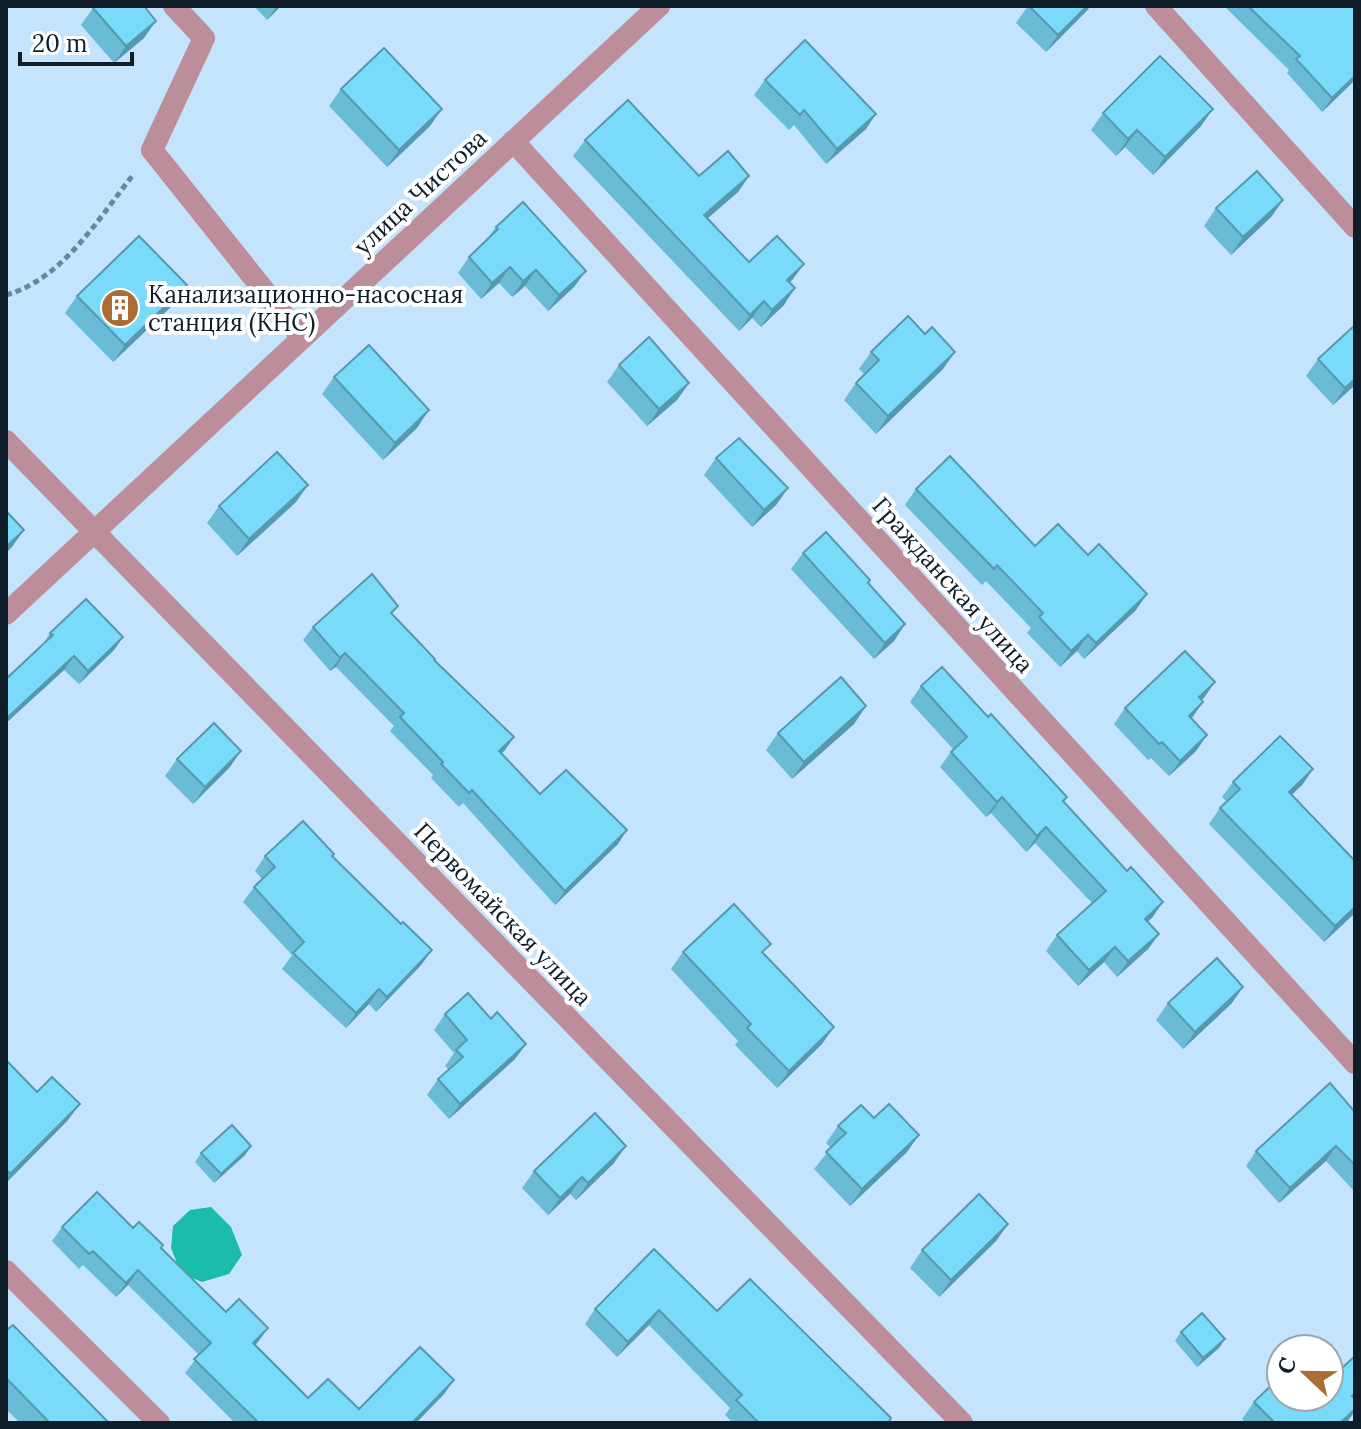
<svg xmlns="http://www.w3.org/2000/svg" width="1361" height="1429" font-family="Lora,serif">
<style>
.water{fill:#1bbda8}
.lines{fill:none;stroke-linecap:round;stroke-linejoin:round}
.path{stroke:#6d8598;stroke-width:5;stroke-dasharray:6 4;stroke-linecap:butt}
.minor{stroke:#bb8e9a;stroke-width:22}
.wall{fill:#69bbd6}
.shaded-wall{fill:#5599ae}
.building{fill:#7adaf9;stroke:#5599ae;stroke-width:2}
.labels{text-anchor:middle;dominant-baseline:central;stroke-width:8;stroke-linejoin:round;paint-order:stroke}
.street-label{font-size:24px;fill:#0e1d28;stroke:#fff}
.poi-label{font-size:24px;fill:#0e1d28;stroke:#fff;text-anchor:start}
</style>
<rect width="100%" height="100%" fill="#c4e4fd"/>
<path class="water" d="M211,1207l20,20 11,28 -13,19 -27,8 -21,-9 -10,-25 2,-22 17,-16z"/>
<g class="lines">
<path class="path" d="M6,295c57,-16 92,-76 127,-120"/>
<g class="minor">
<path d="M174,6l30,32 -52,112 150,188"/>
<path d="M1156,6l199,221"/>
<path d="M513,141l842,922"/>
<path d="M6,441l956,982"/>
<path d="M6,614l653,-608"/>
<path d="M6,1271l153,152"/>
</g>
</g>
<g class="wall">
<path d="M254,6h27l-14,14z"/>
<path d="M1028,6l61,3 -43,43 -30,-29z"/>
<path d="M1224,6h131v74l-33,32 -35,-39 2,-3z"/>
<path d="M93,8l51,30 -30,25 -33,-38z"/>
<path d="M765,80l101,49 -40,35 -32,-39 -5,5 -35,-35z"/>
<path d="M341,89l89,37 -43,41 -58,-61z"/>
<path d="M1103,113l98,13 -48,49 -28,-28 -9,9 -25,-26z"/>
<path d="M585,140l114,36h50l-11,16 -30,26 41,44 55,2 -14,19 -6,22 -23,22 -9,-9 -13,13 -166,-175z"/>
<path d="M1283,200l-12,17 -40,38 -27,-29 12,-18z"/>
<path d="M496,227l78,60 -26,24 -23,-25 -13,11 -13,-14 -18,16 -23,-26 11,-16 17,-17z"/>
<path d="M77,296l98,7 -62,59 -48,-49z"/>
<path d="M1355,325v60l-22,20 -27,-29 12,-17z"/>
<path d="M871,352l72,17 -67,65 -32,-34 12,-17 9,-8 -6,-6z"/>
<path d="M619,365l70,18 -12,17 -30,26 -40,-44z"/>
<path d="M334,377l83,51 -34,32 -61,-66z"/>
<path d="M716,458l72,30 -12,17 -24,22 -48,-52z"/>
<path d="M916,489l119,57 101,64 -52,49 -7,-8 -17,16 -33,-34 4,-5 -45,-47 -4,4 -77,-80z"/>
<path d="M296,502l-59,54 -30,-33 12,-17z"/>
<path d="M803,553l67,27 -2,3 37,41 -11,17 -20,18 -83,-90z"/>
<path d="M392,615l42,45 71,90 -4,4 39,40 78,50 -63,61 -92,-102 -4,4 -28,-29 2,-3 -43,-44 4,-5 -58,-59 -6,4 -27,-31 10,-13z"/>
<path d="M50,633l73,4 -9,13 -35,34 -15,-14 -58,53v-44l36,-33z"/>
<path d="M1215,682l-14,18 -10,19 16,16 -11,16 -27,25 -18,-18 -3,2 -34,-36 11,-16z"/>
<path d="M921,686l67,31 79,80 -3,5 63,69 36,31 -15,20 11,12 -11,15 -31,28 -13,-15 -26,24 -32,-35 11,-16 35,-32 -57,-60 -9,9 -35,-39 -5,4 -46,-50 13,-18 -43,-47z"/>
<path d="M866,706l-12,18 -62,55 -26,-29 12,-17z"/>
<path d="M241,751l-12,17 -36,36 -28,-28 12,-17z"/>
<path d="M1313,769l-11,16 -11,10 64,66v52l-31,29 -115,-118 11,-16 7,-6 -5,-5 11,-15z"/>
<path d="M265,856h67l69,68 31,26 -11,15 -45,47 -7,-8 -23,24 -64,-59 10,-14 -49,-53 11,-15 8,-8 -7,-8z"/>
<path d="M683,952l81,2 58,90 -45,44 -42,-43 3,-4 -67,-72z"/>
<path d="M1243,987l-12,17 -48,45 -27,-29 12,-17z"/>
<path d="M445,1014l46,5 35,25 -11,15 -66,60 -22,-24 11,-16 11,-9 -4,-4 9,-13 -20,-23z"/>
<path d="M6,1060l31,32 31,28 -62,63z"/>
<path d="M1355,1112v80l-29,-31 -47,42 -33,-37 10,-15z"/>
<path d="M838,1126l69,26 -57,54 -36,-37 17,-21 -5,-5z"/>
<path d="M251,1146l-6,9 -31,28 -19,-21 6,-9z"/>
<path d="M614,1163l-38,37 -6,-6 -22,21 -26,-27 12,-17z"/>
<path d="M1008,1224l-12,17 -57,56 -29,-29 12,-18z"/>
<path d="M62,1227l71,1 28,20 97,94 -3,3 53,53 51,11 95,-29 -10,14 -28,29h-181l-50,-50 14,-18 -71,-70 -12,12 -33,-32 -4,4 -27,-28z"/>
<path d="M595,1309l122,2 171,112h-155l-8,-8 5,-7 -81,-83 -32,32 -32,-33z"/>
<path d="M6,1327l103,96h-89l-14,-14z"/>
<path d="M1181,1332l44,7 -6,9 -22,19 -22,-26z"/>
<path d="M1329,1397l19,24 -2,2h-100l-4,-4 12,-17z"/>
</g>
<g class="shaded-wall">
<path d="M277,6h4l-14,14z"/>
<path d="M1087,6h4l-45,46 12,-17z"/>
<path d="M156,21l-12,17 -30,25 12,-17z"/>
<path d="M1355,76v4l-33,32 10,-14z"/>
<path d="M442,109l-12,17 -43,41 12,-17z"/>
<path d="M1213,109l-12,17 -48,49 12,-18z"/>
<path d="M876,114l-10,15 -40,35 11,-15z"/>
<path d="M1137,130l-12,17 -9,9 12,-17z"/>
<path d="M749,176l-11,16 -45,39 11,-16z"/>
<path d="M1283,200l-12,17 -40,38 12,-18z"/>
<path d="M804,264l-12,16 -17,16 12,-16z"/>
<path d="M510,267l-11,16 -18,16 11,-16z"/>
<path d="M536,270l-11,16 -13,11 11,-16z"/>
<path d="M586,271l-12,16 -26,24 11,-16z"/>
<path d="M187,285l-12,18 -62,59 12,-17z"/>
<path d="M795,288l-11,17 -23,22 11,-17z"/>
<path d="M764,301l-12,17 -13,13 11,-16z"/>
<path d="M955,352l-12,17 -67,65 12,-18z"/>
<path d="M1355,379v6l-22,20 12,-17z"/>
<path d="M689,383l-12,17 -30,26 12,-17z"/>
<path d="M429,410l-12,18 -34,32 12,-17z"/>
<path d="M308,485l-12,17 -59,54 12,-17z"/>
<path d="M788,488l-12,17 -24,22 12,-17z"/>
<path d="M24,530l-12,17 -6,6v-6z"/>
<path d="M1147,594l-11,16 -52,49 12,-16z"/>
<path d="M905,624l-11,17 -20,18 11,-16z"/>
<path d="M1088,635l-11,16 -17,16 11,-16z"/>
<path d="M123,637l-9,13 -35,34 9,-13z"/>
<path d="M345,653l-9,14 -6,4 10,-13z"/>
<path d="M74,656l-10,14 -58,53v-4z"/>
<path d="M1215,682l-11,16 -16,15 11,-16z"/>
<path d="M1203,702l-11,16 -14,14 11,-16z"/>
<path d="M866,706l-12,18 -62,55 12,-17z"/>
<path d="M1207,735l-11,16 -27,25 11,-15z"/>
<path d="M514,737l-9,13 -15,15 9,-14z"/>
<path d="M241,751l-12,17 -36,36 12,-17z"/>
<path d="M1313,769l-11,16 -24,23 11,-16z"/>
<path d="M1002,797l-11,16 -5,4 11,-15z"/>
<path d="M1046,827l-11,16 -9,9 11,-16z"/>
<path d="M627,830l-9,14 -63,61 10,-14z"/>
<path d="M1163,902l-11,16 -18,16 11,-15z"/>
<path d="M1355,907v6l-31,29 11,-16z"/>
<path d="M1159,934l-11,15 -31,28 11,-16z"/>
<path d="M1115,947l-11,15 -26,24 11,-16z"/>
<path d="M432,950l-11,15 -45,47 11,-15z"/>
<path d="M1243,987l-12,17 -48,45 12,-17z"/>
<path d="M379,989l-10,15 -23,24 10,-15z"/>
<path d="M834,1027l-12,17 -45,44 12,-17z"/>
<path d="M526,1044l-11,15 -66,60 11,-15z"/>
<path d="M80,1104l-12,16 -62,63v-3l4,-6z"/>
<path d="M919,1135l-12,17 -57,54 12,-17z"/>
<path d="M251,1146l-6,9 -31,28 7,-9z"/>
<path d="M626,1146l-12,17 -38,37 12,-17z"/>
<path d="M1336,1146l-10,15 -47,42 11,-15z"/>
<path d="M582,1177l-12,17 -22,21 12,-17z"/>
<path d="M1008,1224l-12,17 -57,56 12,-17z"/>
<path d="M138,1270l-10,15 -12,12 10,-14z"/>
<path d="M659,1310l-10,15 -32,32 11,-15z"/>
<path d="M268,1328l-10,14 -15,15 10,-14z"/>
<path d="M1225,1339l-6,9 -22,19 6,-9z"/>
<path d="M454,1380l-10,14 -28,29h-4z"/>
<path d="M1355,1409v2l-7,10 -2,2h-6z"/>
</g>
<g class="building">
<path d="M95,6h49l12,15 -30,25 -33,-38z"/>
<path d="M1029,6h58l-29,29z"/>
<path d="M1248,6h107v70l-23,22 -36,-39 4,-3z"/>
<path d="M805,40l71,74 -39,35 -33,-39 -4,5 -35,-35z"/>
<path d="M384,48l58,61 -43,41 -58,-61z"/>
<path d="M1160,56l53,53 -48,48 -28,-27 -9,9 -25,-26z"/>
<path d="M628,100l71,76 29,-25 21,25 -45,39 45,47 28,-26 27,28 -17,16 8,8 -23,22 -8,-9 -14,14 -165,-175z"/>
<path d="M1257,171l26,29 -40,37 -27,-29z"/>
<path d="M523,202l63,69 -27,24 -23,-25 -13,11 -13,-14 -18,16 -23,-26 29,-28 -2,-2z"/>
<path d="M139,236l48,49 -62,60 -48,-49z"/>
<path d="M908,316l17,18 7,-7 23,25 -67,64 -32,-33 23,-23 -8,-8z"/>
<path d="M1355,325v54l-10,9 -27,-29z"/>
<path d="M649,337l40,46 -30,26 -40,-44z"/>
<path d="M369,345l60,65 -34,33 -61,-66z"/>
<path d="M739,438l49,50 -24,22 -48,-52z"/>
<path d="M277,452l31,33 -59,54 -30,-33z"/>
<path d="M950,456l85,90 23,-22 30,31 11,-11 48,50 -51,49 -8,-8 -17,16 -32,-34 4,-4 -46,-48 -3,4 -78,-80z"/>
<path d="M6,511l18,19 -18,17z"/>
<path d="M826,532l44,48 -2,3 37,41 -20,19 -82,-90z"/>
<path d="M372,574l26,32 -7,7 44,46 -1,1 80,77 -15,14 41,43 26,-24 61,60 -62,61 -93,-101 -3,3 -28,-29 2,-2 -43,-45 4,-4 -59,-60 -5,5 -27,-31z"/>
<path d="M86,599l37,38 -35,34 -14,-15 -68,63v-40l47,-44 -3,-2z"/>
<path d="M1185,651l30,31 -16,15 4,5 -14,14 18,19 -27,26 -18,-19 -3,2 -34,-36z"/>
<path d="M942,667l46,50 3,-3 40,44 36,39 -4,4 64,70 4,-4 32,35 -18,17 14,15 -31,27 -13,-14 -26,23 -32,-35 49,-44 -60,-64 -9,9 -35,-39 -5,5 -46,-50 16,-15 -46,-51z"/>
<path d="M841,677l25,29 -62,56 -26,-29z"/>
<path d="M214,723l27,28 -36,36 -28,-28z"/>
<path d="M1280,736l33,33 -24,23 66,69v46l-20,19 -115,-118 20,-19 -7,-7z"/>
<path d="M303,821l31,33 -2,2 69,68 2,-2 29,28 -45,47 -8,-8 -23,24 -63,-60 11,-11 -50,-55 21,-20 -10,-11z"/>
<path d="M734,904l37,40 -9,8 72,75 -45,44 -42,-43 4,-4 -68,-72z"/>
<path d="M1217,958l26,29 -48,45 -27,-29z"/>
<path d="M468,993l23,26 6,-7 29,32 -66,60 -22,-25 25,-22 -7,-7 11,-10 -22,-26z"/>
<path d="M6,1060l31,32 15,-15 28,27 -70,70 -4,-5z"/>
<path d="M1330,1083l25,29v53l-19,-19 -46,42 -34,-37z"/>
<path d="M889,1104l30,31 -57,54 -36,-37 20,-19 -8,-7 23,-21 13,13z"/>
<path d="M595,1113l31,33 -38,37 -6,-6 -22,21 -26,-27z"/>
<path d="M232,1125l19,21 -30,28 -20,-21z"/>
<path d="M97,1192l36,36 6,-6 24,23 -2,3 65,64 13,-13 29,29 -15,15 55,55 20,-19 31,30 61,-62 34,33 -42,43h-153l-65,-64 17,-16 -73,-73 -12,13 -33,-32 -4,3 -27,-27z"/>
<path d="M979,1194l29,30 -57,56 -29,-30z"/>
<path d="M654,1249l63,62 33,-32 141,139 -3,5h-129l-23,-23 6,-5 -83,-85 -31,32 -33,-33z"/>
<path d="M1202,1313l23,26 -22,19 -22,-26z"/>
<path d="M13,1325l96,98h-59l-44,-45v-51l2,2z"/>
<path d="M1355,1356v37l-3,3 3,3v10l-15,14h-65l-21,-21 27,-26v21h48v-17z"/>
</g>
<defs>
<g id="building-disc" transform="scale(2)"><circle r="9.5" fill="#ab6d33" stroke="#fff"/><path d="M-4-6H4V6H1V3H-1V6H-4ZM-2.5-4.3h1.7v1.8h-1.7ZM.8-4.3h1.7v1.8H.8ZM-2.5-1h1.7V.8h-1.7ZM.8-1h1.7V.8H.8Z" fill="#fff"/></g>
</defs>
<g fill-rule="evenodd">
<use href="#building-disc" x="120" y="308"/>
</g>
<g class="labels">
<g class="street-label">
<text transform="translate(420 192) rotate(-43)">улица Чистова</text>
<text transform="translate(953 585) rotate(48)">Гражданская улица</text>
<text transform="translate(503 914) rotate(46)">Первомайская улица</text>
</g>
<g class="poi-label">
<text x="148" y="294">Канализационно-насосная<tspan x="148" dy="28">станция (КНС)</tspan></text>
</g>
</g>
<rect width="1361" height="1429" fill="none" stroke="#0e1d28" stroke-width="16"/>
<g transform="translate(1305 1373) rotate(292)"><circle r="38" fill="#ffffff" stroke="#9fa5a9" stroke-width="2"/>
<path d="M0-6L14 30L0 20L-14 30Z" fill="#ab6d33"/>
<text y="-12" font-size="22" font-weight="bold" text-anchor="middle" fill="#0e1d28">С</text>
</g>
<path d="M20 52v12h112v-12" fill="none" stroke="#0e1d28" stroke-width="4"/>
<text x="32" y="52" font-size="24" fill="#0e1d28" stroke="#ffffff" stroke-width="6" paint-order="stroke">20 m</text>
</svg>
